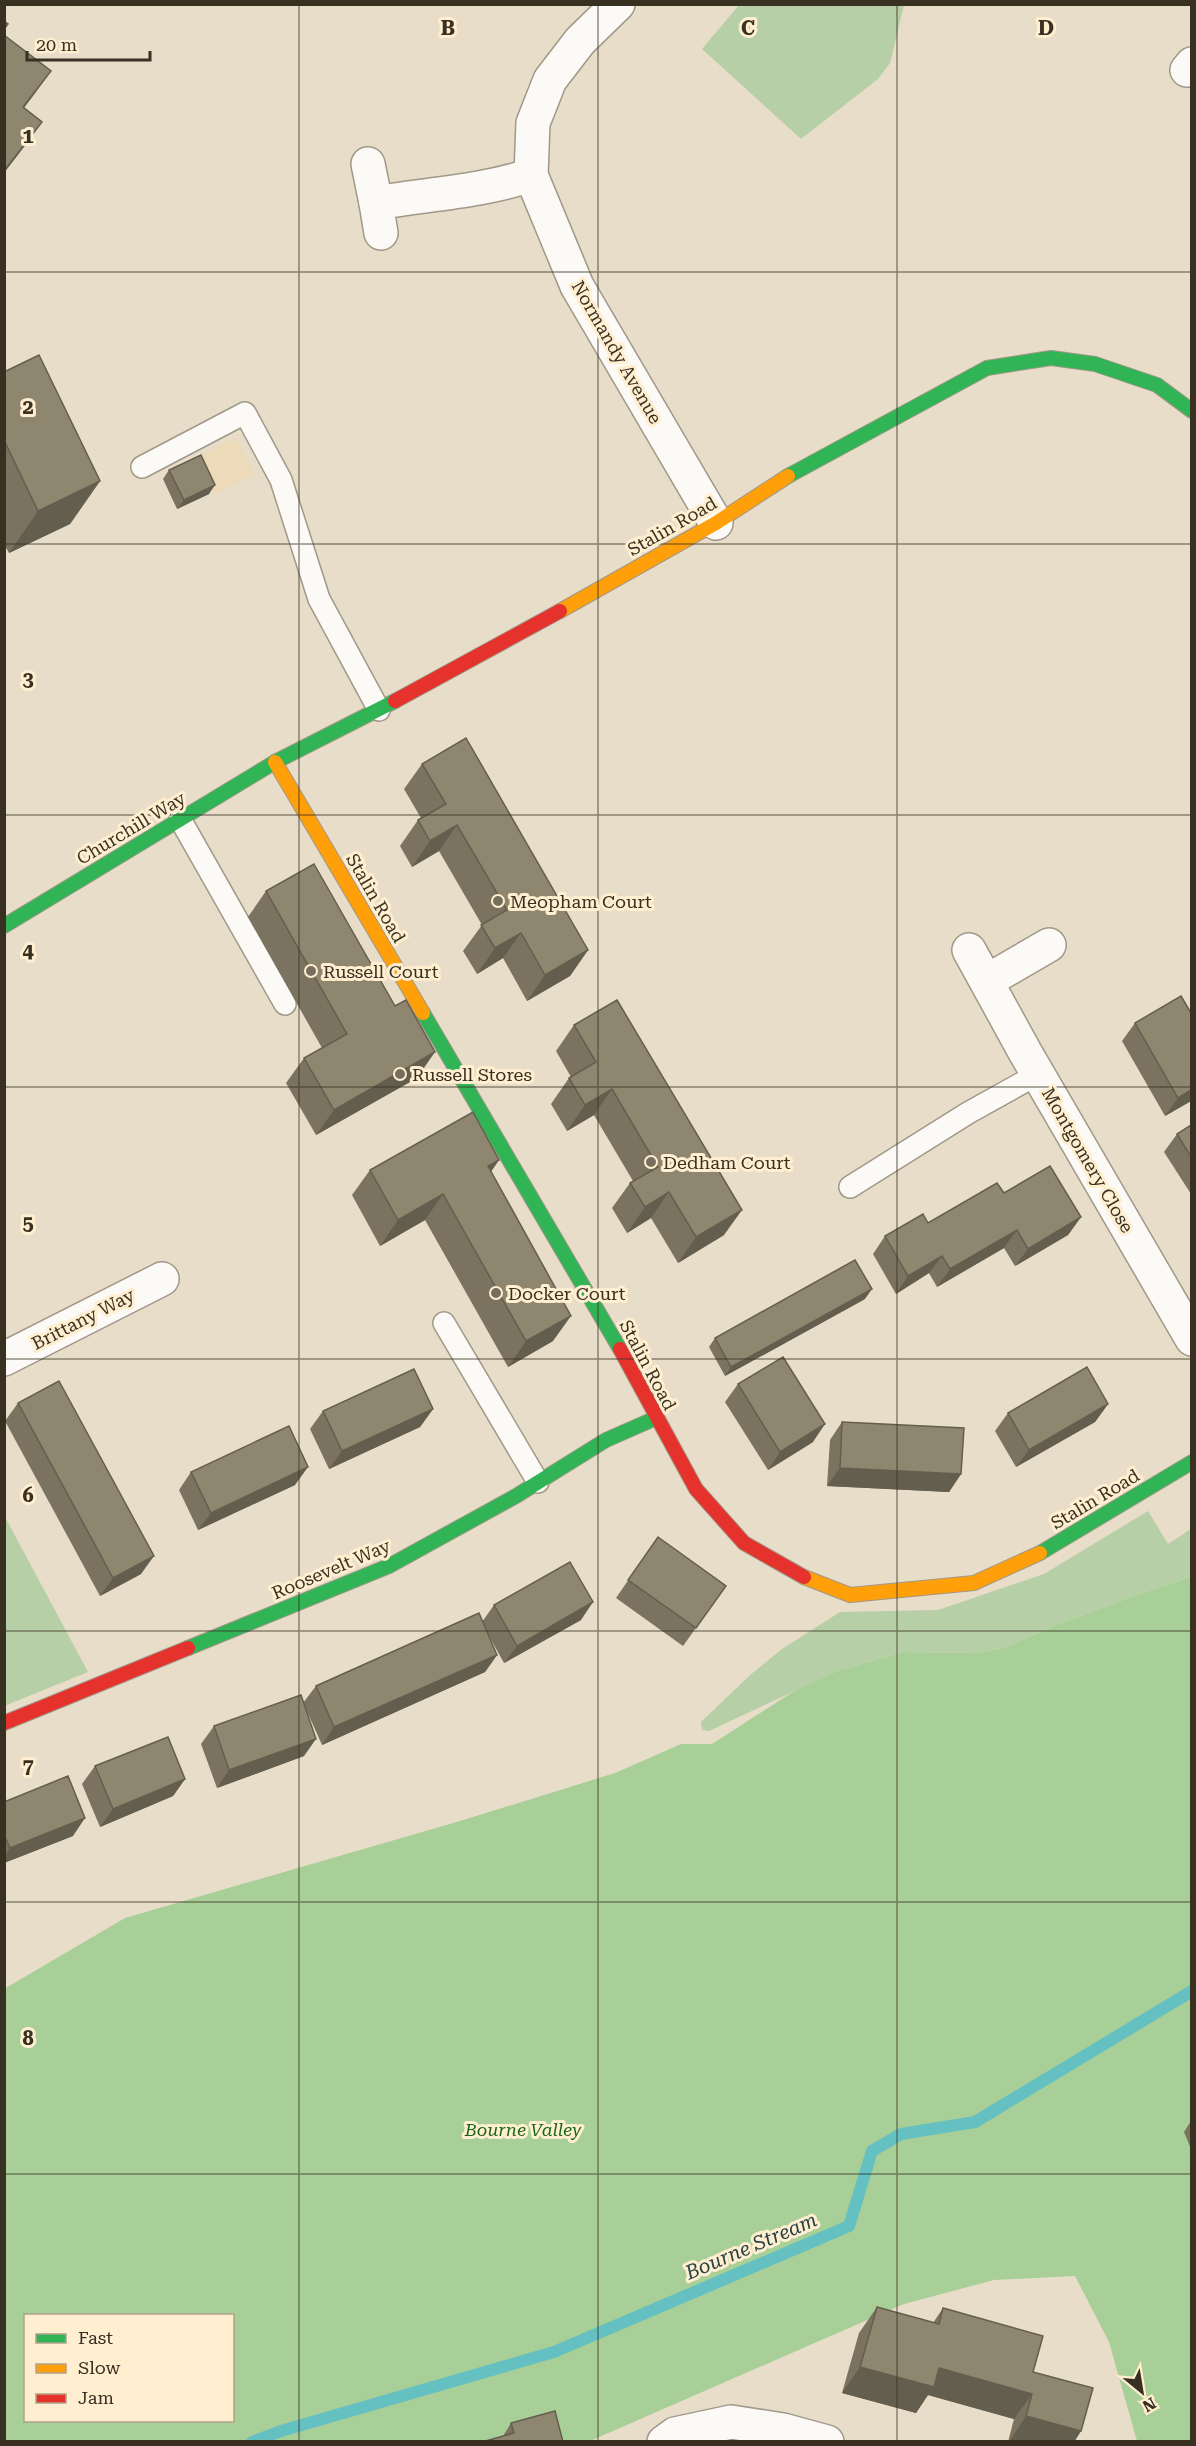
<svg xmlns="http://www.w3.org/2000/svg" width="1196" height="2446" font-family="'Roboto Serif',serif">
<style>
.built{fill:#ecdab8}
.green{fill:#b6cfa6}
.forest{fill:#a9cf98;fill-rule:evenodd}
.lines{fill:none;stroke-linecap:round;stroke-linejoin:round}
.stream{stroke:#64c0c1;stroke-width:12}
.lane-casing{stroke:#a09888;stroke-width:24}
.street-casing{stroke:#a09888;stroke-width:36}
.fast-casing{stroke:#a09888;stroke-width:16}
.slow-casing{stroke:#a09888;stroke-width:16}
.jam-casing{stroke:#a09888;stroke-width:16}
.lane{stroke:#fcfaf7;stroke-width:21}
.street{stroke:#fcfaf7;stroke-width:33}
.fast{stroke:#30b455;stroke-width:14}
.slow{stroke:#ff9f0a;stroke-width:14}
.jam{stroke:#e5322d;stroke-width:14}
.wall{fill:#7b7360}
.shaded-wall{fill:#645e4e}
.building{fill:#8f8670;stroke:#645e4e;stroke-width:1.5}
.grid{fill:none;stroke:#383122;stroke-width:1.5;stroke-opacity:0.55}
.poi-dot{fill:#766d5c;stroke:#ffeed0;stroke-width:2}
.labels{text-anchor:middle;dominant-baseline:central;stroke-width:6;stroke-linejoin:round;paint-order:stroke}
.street-label{font-size:18px;fill:#383122;stroke:#ffeed0}
.poi-label{font-size:18px;fill:#383122;stroke:#ffeed0;text-anchor:start}
.park-label{font-size:18px;font-style:italic;fill:#186718;stroke:#ffeed0}
.water-label{font-size:20px;font-style:italic;fill:#264244;stroke:#ffeed0}
.grid-label{font-size:20px;text-anchor:middle;font-weight:bold;fill:#383122;stroke:#ffeed0;stroke-width:6;stroke-linejoin:round;paint-order:stroke}
</style>
<rect width="100%" height="100%" fill="#e8ddc8"/>
<path class="built" d="M236,438l18,36 -40,20 -18,-36z"/>
<g class="green">
<path d="M739,5v-1l165,1 -14,58 -12,16 -77,60 -99,-90z"/>
<path d="M1148,1511l20,33 23,-15v48l-46,15 -89,33 -49,22 -28,6 -77,-1 -67,20 -126,59 -7,-1 -1,-8 48,-46 33,-27 58,-37 98,-2 106,-36z"/>
<path d="M4,1515l84,157 -84,34z"/>
</g>
<path class="forest" d="M1191,1577l-1,865 -53,-1 -28,-99 -34,-66 -81,4 -90,24 -314,137h-585l-1,-452 121,-71 335,-97 155,-48 66,-29h31l84,-54 39,-18 67,-20 77,1 28,-6 49,-22 89,-33zM26,2316h206v104h-206z"/>
<g class="lines">
<path class="stream" d="M252,2442l29,-11 273,-79 295,-126 23,-75 29,-17 74,-12 217,-131"/>
<g class="lane-casing">
<g id="lane">
<path d="M142,467l103,-54 36,67 38,119 60,111"/>
<path d="M180,819l105,185"/>
<path d="M850,1187l118,-74 70,-39"/>
<path d="M444,1323l94,159"/>
</g>
</g>
<g class="street-casing">
<g id="street">
<path d="M618,4l-38,37 -30,39 -17,43 -2,52 46,111 139,237"/>
<path d="M1187,70l5,-6"/>
<path d="M368,164l8,39"/>
<path d="M381,233l-5,-30c52,-9 105,-11 155,-28"/>
<path d="M969,950l56,102 167,287"/>
<path d="M987,981l62,-36"/>
<path d="M4,1359l158,-80"/>
<path d="M664,2442l11,-8 56,-12 52,8 44,12"/>
</g>
</g>
<g class="fast-casing">
<g id="fast">
<path d="M788,476l199,-108 64,-10 44,6 62,21 35,26"/>
<path d="M4,926l271,-164 120,-61"/>
<path d="M423,1013l197,336"/>
<path d="M1040,1553l152,-91"/>
<path d="M188,1648l201,-82 127,-70 90,-56 50,-22"/>
</g>
</g>
<g class="slow-casing">
<g id="slow">
<path d="M560,611l156,-88 72,-47"/>
<path d="M275,762l148,251"/>
<path d="M804,1577l46,18 124,-12 66,-30"/>
</g>
</g>
<g class="jam-casing">
<g id="jam">
<path d="M395,701l165,-90"/>
<path d="M620,1349l76,140 48,54 60,34"/>
<path d="M4,1723l184,-75"/>
</g>
</g>
<use href="#lane" class="lane"/>
<use href="#street" class="street"/>
<use href="#fast" class="fast"/>
<use href="#slow" class="slow"/>
<use href="#jam" class="jam"/>
</g>
<g class="wall">
<path d="M4,372l96,109 -30,43 -61,29 -5,-9z"/>
<path d="M169,470l40,24 -32,15 -14,-30z"/>
<path d="M422,764l166,186 -18,26 -43,25 -24,-43 -26,16 -14,-23 19,-26 -43,-74 -27,16 -12,-21 18,-26 3,-2 -17,-29z"/>
<path d="M266,891l129,115 22,72 -101,57 -30,-52 18,-25 18,-10 -74,-131z"/>
<path d="M1191,1013v88l-26,15 -43,-75 13,-18z"/>
<path d="M574,1025l150,210 -46,28 -27,-45 -24,15 -15,-25 18,-25 3,-2 -39,-66 -27,16 -16,-27 18,-26 2,-1 -15,-26z"/>
<path d="M1191,1125v69l-27,-42 13,-18z"/>
<path d="M499,1160l-8,12 62,169 -45,26 -83,-147 -45,26 -28,-51 18,-25z"/>
<path d="M1004,1193l77,24 -13,18 -53,31 -11,-18 -67,39 -8,-14 -33,21 -23,-40 12,-18 43,-13z"/>
<path d="M865,1299l-140,77 -16,-29 6,-9z"/>
<path d="M738,1384l75,58 -45,28 -43,-68z"/>
<path d="M18,1403l123,171 -41,22 -95,-175z"/>
<path d="M1108,1404l-13,18 -79,45 -21,-36 13,-18z"/>
<path d="M433,1409l-13,18 -91,42 -19,-40 13,-18z"/>
<path d="M842,1422l119,52 -12,18 -122,-6 3,-46z"/>
<path d="M191,1472l104,13 -97,45 -19,-40z"/>
<path d="M658,1537l68,49 -43,60 -67,-48z"/>
<path d="M494,1605l87,15 -77,43 -15,-27 8,19 -12,17 -163,73 -16,-36 -2,47 -87,32 -16,-44 13,-18 89,-23 13,-17 166,-64z"/>
<path d="M95,1766l90,13 -12,17 -73,31 -18,-43z"/>
<path d="M4,1802l69,34 -69,27z"/>
<path d="M1191,2121v28l-7,-17z"/>
<path d="M877,2307l56,16 10,-15 138,123 -7,11h-66l6,-23 -86,-24 -12,18 -74,-20 17,-60z"/>
<path d="M511,2423l52,19 -60,-6z"/>
</g>
<g class="shaded-wall">
<path d="M51,71l-18,25 -28,37 18,-26z"/>
<path d="M42,122l-18,25 -20,26v-2z"/>
<path d="M100,481l-30,43 -61,29 29,-42z"/>
<path d="M215,485l-6,9 -32,15 7,-9z"/>
<path d="M457,825l-18,26 -27,16 18,-26z"/>
<path d="M521,933l-18,25 -26,16 18,-26z"/>
<path d="M588,950l-18,26 -43,25 18,-26z"/>
<path d="M435,1052l-18,26 -101,57 18,-25z"/>
<path d="M612,1089l-18,26 -27,16 18,-26z"/>
<path d="M1191,1090v11l-26,15 13,-18z"/>
<path d="M499,1160l-18,25 7,-19z"/>
<path d="M669,1192l-18,26 -24,15 18,-26z"/>
<path d="M443,1194l-18,26 -45,26 18,-26z"/>
<path d="M742,1210l-18,25 -46,28 18,-26z"/>
<path d="M1081,1217l-13,18 -53,31 13,-17z"/>
<path d="M1017,1230l-13,18 -67,39 13,-18z"/>
<path d="M942,1256l-13,17 -33,21 12,-18z"/>
<path d="M872,1289l-7,10 -140,77 6,-9z"/>
<path d="M571,1316l-18,25 -45,26 18,-26z"/>
<path d="M1108,1404l-13,18 -79,45 13,-17z"/>
<path d="M433,1409l-13,18 -91,42 13,-18z"/>
<path d="M825,1424l-12,18 -45,28 12,-18z"/>
<path d="M308,1467l-13,18 -97,45 13,-17z"/>
<path d="M840,1468l121,6 -12,18 -122,-6z"/>
<path d="M154,1556l-13,18 -41,22 13,-18z"/>
<path d="M593,1602l-12,18 -77,43 13,-17z"/>
<path d="M497,1655l-12,17 -163,73 12,-18z"/>
<path d="M316,1739l-12,17 -87,32 12,-18z"/>
<path d="M185,1779l-12,17 -73,31 13,-18z"/>
<path d="M85,1818l-12,18 -69,27v-7l6,-8z"/>
<path d="M860,2367l79,1 93,26 -18,25 -86,-24 -12,18 -74,-20z"/>
<path d="M1026,2416l55,15 -7,11h-65z"/>
</g>
<g class="building">
<path d="M4,21l4,3 -4,5z"/>
<path d="M4,35l47,36 -28,36 19,15 -38,49z"/>
<path d="M39,355l61,126 -62,30 -34,-71v-68z"/>
<path d="M201,455l14,30 -31,15 -15,-30z"/>
<path d="M466,738l122,212 -43,25 -24,-42 -26,15 -14,-23 26,-15 -50,-85 -27,16 -12,-21 28,-16 -24,-40z"/>
<path d="M314,864l81,142 11,-6 29,52 -101,58 -30,-52 43,-24 -81,-143z"/>
<path d="M1181,996l10,17v77l-13,8 -43,-75z"/>
<path d="M617,1000l125,210 -46,27 -27,-45 -24,15 -15,-24 28,-16 -46,-78 -27,16 -16,-27 27,-16 -22,-37z"/>
<path d="M473,1112l26,48 -11,6 83,150 -45,25 -83,-147 -45,26 -28,-50z"/>
<path d="M1191,1125v32l-14,-23z"/>
<path d="M1050,1166l31,51 -53,32 -11,-19 -67,39 -8,-13 -34,20 -23,-40 38,-22 5,9 69,-40 7,10z"/>
<path d="M855,1260l17,29 -141,78 -16,-29z"/>
<path d="M783,1357l42,67 -45,28 -42,-68z"/>
<path d="M1087,1367l21,37 -79,46 -21,-37z"/>
<path d="M414,1369l19,40 -91,42 -19,-40z"/>
<path d="M59,1381l95,175 -41,22 -95,-175z"/>
<path d="M842,1422l122,6 -3,46 -121,-6z"/>
<path d="M289,1426l19,41 -97,46 -20,-41z"/>
<path d="M658,1537l68,49 -30,42 -68,-48z"/>
<path d="M570,1562l23,40 -76,44 -23,-41z"/>
<path d="M479,1613l18,42 -163,72 -18,-41z"/>
<path d="M301,1695l15,44 -87,31 -15,-44z"/>
<path d="M168,1737l17,42 -72,30 -18,-43z"/>
<path d="M68,1776l17,42 -75,30 -6,-13v-33z"/>
<path d="M877,2307l62,17 4,-16 100,28 -10,36 60,16 -12,43 -55,-15 6,-22 -93,-26 -5,19 -74,-20z"/>
<path d="M555,2411l8,31h-81l32,-9 -3,-10z"/>
</g>
<path class="grid" d="M299,4v2438M598,4v2438M897,4v2438M4,272h1188M4,544h1188M4,815h1188M4,1087h1188M4,1359h1188M4,1631h1188M4,1902h1188M4,2174h1188"/>
<g class="poi-dot">
<circle cx="498" cy="901" r="6"/>
<circle cx="311" cy="971" r="6"/>
<circle cx="400" cy="1074" r="6"/>
<circle cx="651" cy="1162" r="6"/>
<circle cx="496" cy="1293" r="6"/>
</g>
<g class="labels">
<g class="street-label">
<text transform="translate(617 352) rotate(60)">Normandy Avenue</text>
<text transform="translate(672 526) rotate(-30)">Stalin Road</text>
<text transform="translate(131 828) rotate(-31)">Churchill Way</text>
<text transform="translate(376 898) rotate(60)">Stalin Road</text>
<text transform="translate(1088 1160) rotate(60)">Montgomery Close</text>
<text transform="translate(83 1319) rotate(-27)">Brittany Way</text>
<text transform="translate(648 1365) rotate(62)">Stalin Road</text>
<text transform="translate(1095 1499) rotate(-31)">Stalin Road</text>
<text transform="translate(331 1569) rotate(-23)">Roosevelt Way</text>
</g>
<g class="poi-label">
<text x="510" y="901">Meopham Court</text>
<text x="323" y="971">Russell Court</text>
<text x="412" y="1074">Russell Stores</text>
<text x="663" y="1162">Dedham Court</text>
<text x="508" y="1293">Docker Court</text>
</g>
<g class="park-label">
<text x="523" y="2129">Bourne Valley</text>
</g>
<g class="water-label">
<text transform="translate(751 2246) rotate(-23)">Bourne Stream</text>
</g>
</g>
<g class="grid-label">
<text x="448" y="35">B</text>
<text x="748" y="35">C</text>
<text x="1046" y="35">D</text>
<text x="28" y="143">1</text>
<text x="28" y="414">2</text>
<text x="28" y="686">3</text>
<text x="28" y="958">4</text>
<text x="28" y="1230">5</text>
<text x="28" y="1502">6</text>
<text x="28" y="1773">7</text>
<text x="28" y="2045">8</text>
</g>
<rect width="1196" height="2446" fill="none" stroke="#383122" stroke-width="12"/>
<rect x="24" y="2314" width="210" height="108" fill="#ffeed0" stroke="#afa28a" stroke-width="1.5"/>
<rect x="36" y="2334" width="30" height="9" fill="#30b455" stroke="#afa28a" stroke-width="1.5"/>
<text x="78" y="2344" font-size="18" fill="#383122">Fast</text>
<rect x="36" y="2364" width="30" height="9" fill="#ff9f0a" stroke="#afa28a" stroke-width="1.5"/>
<text x="78" y="2374" font-size="18" fill="#383122">Slow</text>
<rect x="36" y="2394" width="30" height="9" fill="#e5322d" stroke="#afa28a" stroke-width="1.5"/>
<text x="78" y="2404" font-size="18" fill="#383122">Jam</text>
<g transform="translate(1142 2392) rotate(150)" stroke="#ffeed0" stroke-width="4.5" paint-order="stroke">
<path d="M0-4.5L10 22L0 15L-10 22Z" fill="#383122"/>
<text y="-9" font-size="16" font-weight="bold" text-anchor="middle" fill="#383122">N</text>
</g>
<path d="M27 51v9h123v-9" fill="none" stroke="#383122" stroke-width="3"/>
<text x="36" y="51" font-size="18" fill="#383122" stroke="#ffeed0" stroke-width="4.5" paint-order="stroke">20 m</text>
</svg>
